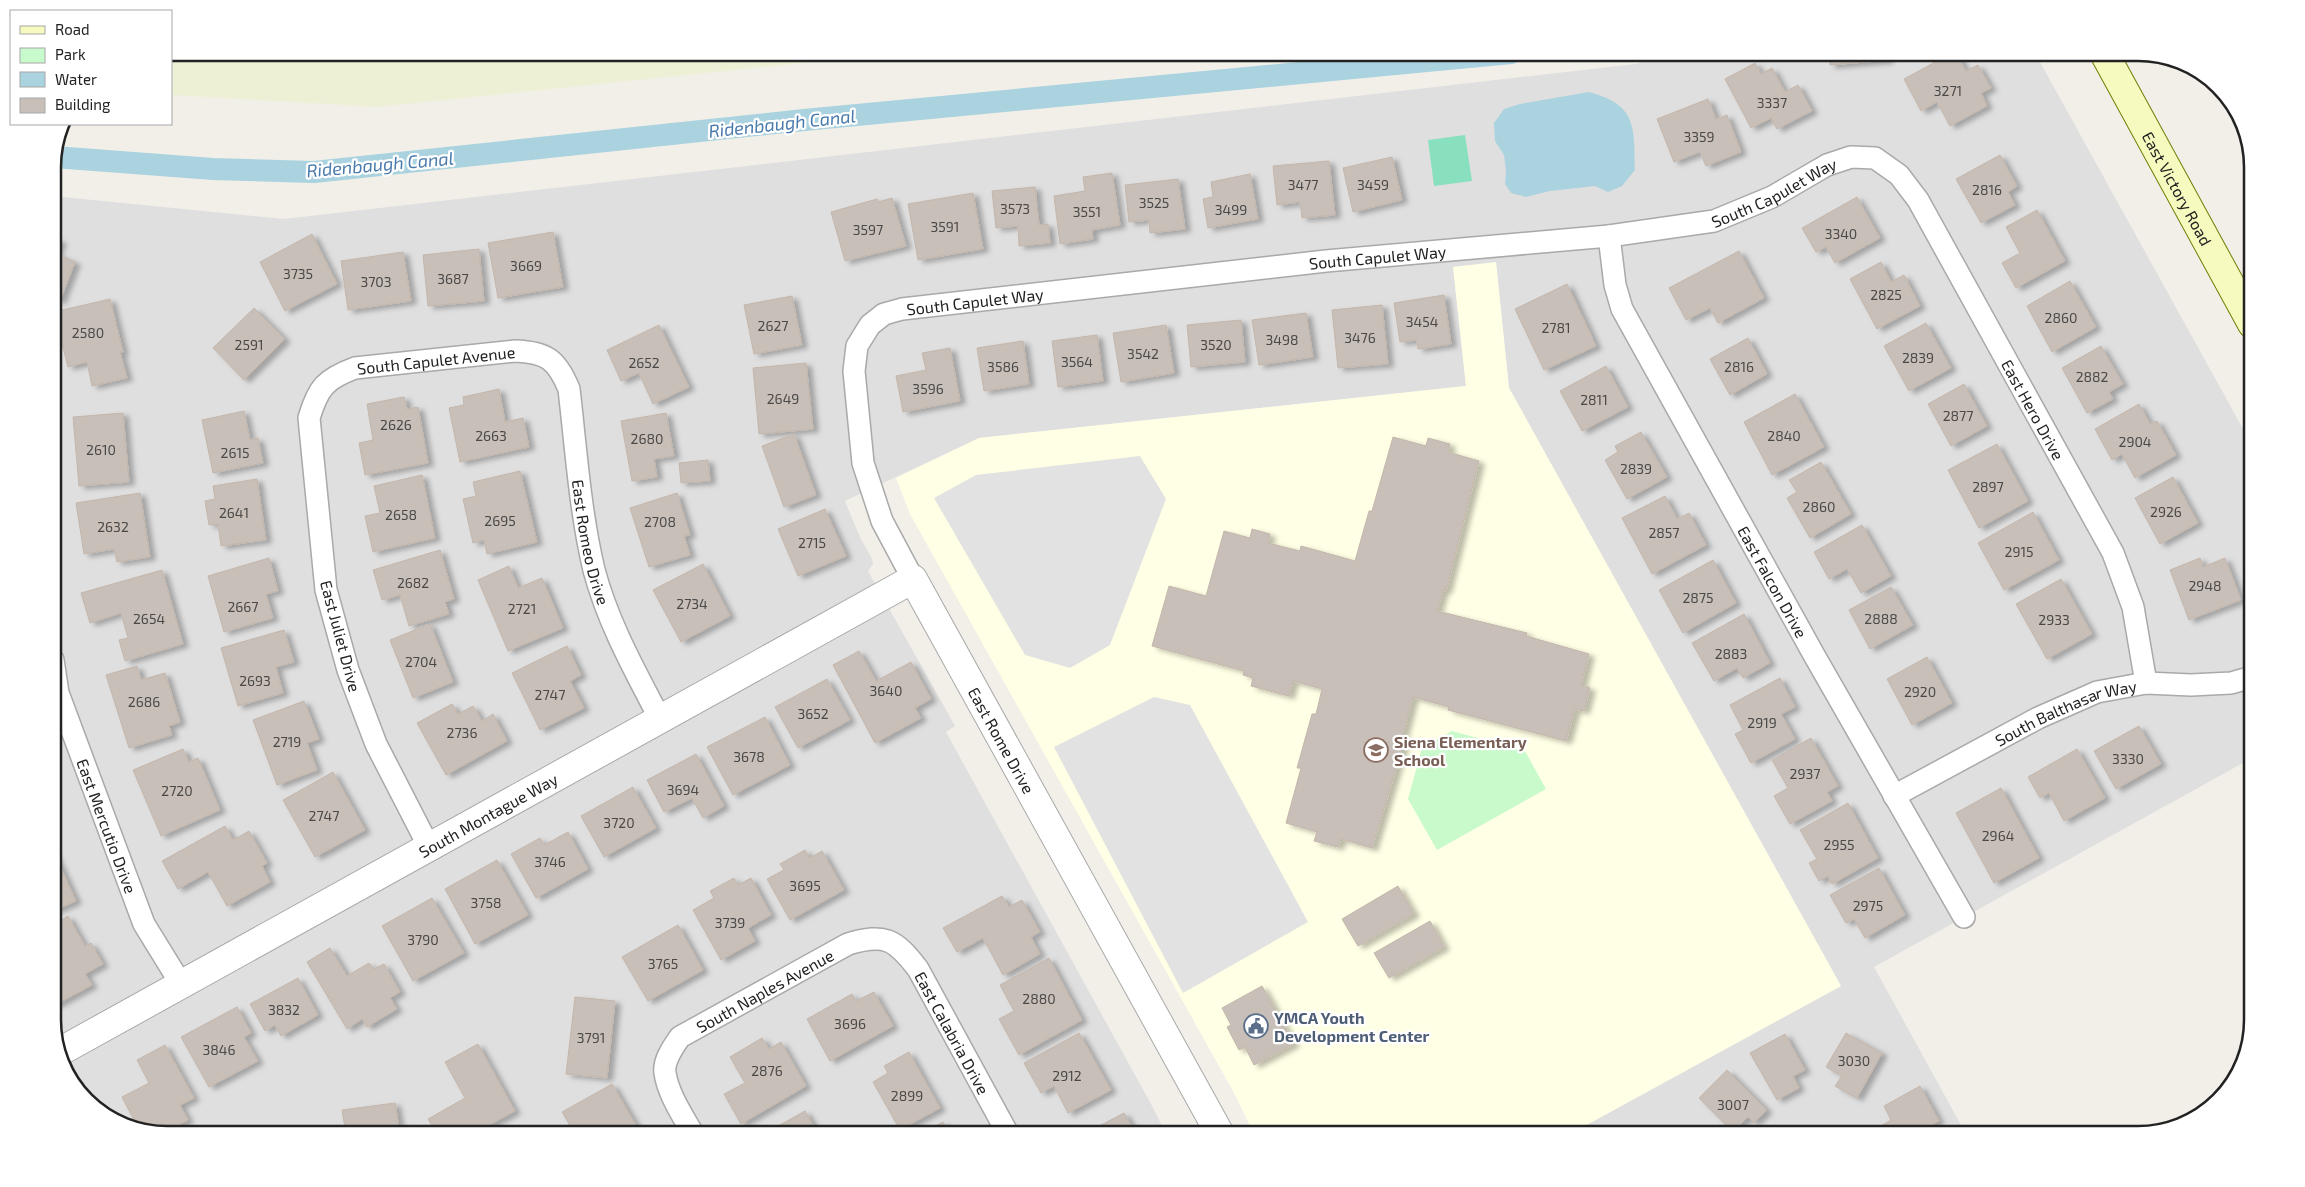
<svg xmlns="http://www.w3.org/2000/svg" width="2305" height="1187" font-family="'Exo 2',sans-serif">
<style>
.residential{fill:#e0dfdf}
.education{fill:#ffffe5}
.farmland{fill:#eef0d5}
.park{fill:#c8facc}
.pitch{fill:#88e0be}
.parking{fill:#e2e2e2}
.water{fill:#aad3df}
.lines{fill:none;stroke-linecap:round;stroke-linejoin:round}
.canal{stroke:#aad3df;stroke-width:22}
.building{fill:#c7bfb8;stroke:#c4b6ab;filter:url(#shadow)}
.minor-casing{stroke:#a9a9a9;stroke-width:24}
.tertiary-casing{stroke:#a9a9a9;stroke-width:30}
.secondary-casing{stroke:#707d05;stroke-width:30}
.minor{stroke:#fff;stroke-width:21}
.tertiary{stroke:#fff;stroke-width:28}
.secondary{stroke:#f7fabf;stroke-width:28}
.labels{text-anchor:middle;dominant-baseline:central;stroke-width:4.5;stroke-linejoin:round;paint-order:stroke}
.number-label{font-size:14px;fill:#4b4948}
.street-label{font-size:16px;fill:#222;stroke:#fff}
.education-label{font-size:16px;font-weight:bold;fill:#785e54;stroke:#fff;text-anchor:start}
.service-label{font-size:16px;font-weight:bold;fill:#4e5e75;stroke:#fff;text-anchor:start}
.water-label{font-size:18px;font-style:italic;fill:#4a7aab;stroke:#fff}
.rim{fill:none;stroke:#222;stroke-width:2.5}
</style>
<defs>
<filter id="shadow"><feDropShadow dx="5.5" dy="3" stdDeviation="2.5" flood-color="#0004"/></filter>
</defs>
<rect width="100%" height="100%" fill="#f2efe9"/>
<path class="residential" d="M1668,53h367l217,392v313l-378,209 92,167h-396l271,-148 -332,-598 -13,-125 -43,4 13,119 -487,52 -134,63 14,34 13,24 1,5 -5,7 87,155 -9,6 205,372 15,30h-998l-51,-11 -45,-39 -19,-57v-831l231,23 1352,-155z"/>
<path class="education" d="M1496,262l13,126 332,598 -271,148h-316l-21,-43 -323,-577 -14,-36 83,-40 487,-52 -13,-119z"/>
<path class="farmland" d="M171,53h728l-522,54 -206,-12z"/>
<path class="park" d="M1452,731l73,20 21,38 -109,61 -29,-51 14,-51z"/>
<path class="pitch" d="M1465,135l7,46 -38,5 -6,-46z"/>
<g class="parking">
<path d="M1140,456l26,43 -56,146 -40,23 -45,-13 -91,-157 42,-23z"/>
<path d="M1154,697l36,8 118,217 -125,71 -129,-246z"/>
</g>
<path class="water" d="M1589,92c48,13 45,34 46,78l-13,16 -14,6 -13,-6 -45,5 -24,6 -15,-4 -6,-9 1,-14 -2,-15 -9,-14 -1,-18 10,-14 16,-5z"/>
<g class="lines">
<path class="canal" d="M54,157l159,12 101,3 490,-52 707,-67"/>
</g>
<g class="building">
<path d="M1829,53h58l1,7 -58,5z"/>
<path d="M1952,53h4l10,18 12,-6 13,23 -10,5 6,13 -37,20 -13,-24 -16,9 -17,-32z"/>
<path d="M1755,63l6,11 11,-6 13,24 13,-7 14,26 -35,18 -6,-11 -20,10 -26,-49z"/>
<path d="M1708,99l8,20 11,-4 14,37 -35,14 -6,-14 -26,10 -17,-43z"/>
<path d="M2000,155l17,31 -9,6 7,13 -34,18 -25,-44z"/>
<path d="M1392,157l10,43 -49,12 -10,-44z"/>
<path d="M1329,161l6,54 -33,3 -2,-16 -23,3 -4,-39z"/>
<path d="M1112,173l8,52 -28,5 1,9 -33,5 -6,-48 31,-5 -2,-14z"/>
<path d="M1250,174l8,45 -50,9 -5,-29 10,-2 -2,-15z"/>
<path d="M1178,179l7,50 -35,4 -1,-13 -20,2 -4,-37z"/>
<path d="M1035,187l4,38 9,-1 2,19 -31,3 -1,-20 -22,2 -4,-37z"/>
<path d="M973,193l10,56 -65,11 -10,-56z"/>
<path d="M1857,197l23,41 -45,25 -9,-16 -10,5 -14,-24z"/>
<path d="M892,198l14,48 -61,15 -14,-49 46,-13 1,3z"/>
<path d="M2037,210l28,51 -49,27 -14,-25 18,-10 -14,-26z"/>
<path d="M553,232l10,55 -65,11 -10,-55z"/>
<path d="M312,234l25,50 -52,27 -25,-49z"/>
<path d="M53,238l8,3 -5,13 19,8 -15,39 -7,-3z"/>
<path d="M479,249l5,52 -56,5 -5,-51z"/>
<path d="M1739,251l25,47 -46,25 -8,-15 -24,12 -17,-32z"/>
<path d="M403,252l8,49 -63,9 -7,-49z"/>
<path d="M1881,262l10,20 13,-7 16,31 -43,23 -27,-50z"/>
<path d="M2070,281l26,46 -44,25 -25,-46z"/>
<path d="M1567,284l29,62 -52,24 -29,-61z"/>
<path d="M1444,295l7,49 -33,5 -1,-9 -17,2 -6,-39z"/>
<path d="M792,296l10,49 -48,9 -10,-49z"/>
<path d="M110,299l13,53h-3l7,26 -35,8 -5,-24 -19,5 -14,-55z"/>
<path d="M1382,305l6,59 -50,4 -6,-58z"/>
<path d="M254,308l31,31 -41,41 -31,-32z"/>
<path d="M1306,313l7,44 -54,8 -7,-45z"/>
<path d="M1241,320l4,42 -54,5 -4,-42z"/>
<path d="M1926,323l25,45 -42,23 -25,-45z"/>
<path d="M659,325l30,62 -36,17 -14,-31 -18,8 -14,-31z"/>
<path d="M1166,325l8,48 -53,9 -8,-49z"/>
<path d="M1097,335l6,46 -45,6 -6,-46z"/>
<path d="M1748,338l19,36 -37,21 -20,-36z"/>
<path d="M1023,341l6,43 -45,7 -7,-43z"/>
<path d="M2101,346l22,38 -14,8 4,7 -26,14 -25,-45z"/>
<path d="M950,348l10,53 -57,11 -7,-36 30,-6 -4,-17z"/>
<path d="M806,363l7,66 -54,5 -6,-66z"/>
<path d="M1606,366l22,41 -46,24 -22,-40z"/>
<path d="M1964,384l23,42 -36,20 -23,-42z"/>
<path d="M499,389l6,33 18,-4 6,29 -69,15 -11,-54 15,-3 -1,-8z"/>
<path d="M1795,394l29,53 -52,28 -28,-53z"/>
<path d="M404,397l3,12 11,-2 10,56 -63,12 -6,-32 14,-3 -6,-36z"/>
<path d="M2139,404l11,20 7,-3 19,34 -41,23 -13,-24 -10,6 -17,-31z"/>
<path d="M244,411l6,29 8,-2 5,25 -50,10 -11,-53z"/>
<path d="M123,413l6,69 -50,4 -6,-69z"/>
<path d="M666,413l8,43 -20,3 3,18 -25,4 -11,-60z"/>
<path d="M1641,432l26,45 -40,22 -22,-39 13,-8 -3,-6z"/>
<path d="M794,434l22,61 -32,12 -22,-61z"/>
<path d="M1393,437l33,9 2,-8 22,6 -2,8 31,9 -33,130 -3,-1 -6,21 90,22 -1,3 63,18 -8,31 9,3 -6,23 -9,-2 -9,32 -118,-31 1,-3 -36,-10 -11,41 3,1 -33,109 -31,-9 -3,8 -24,-6 3,-9 -31,-9 15,-55h-4l15,-54h4l6,-25 -29,-8 -4,15 -38,-10 2,-8 -10,-3 1,-4 -92,-25 17,-60 37,10 18,-65 26,7 2,-9 18,5 -2,9 32,8 1,-5 54,15 14,-50h3z"/>
<path d="M1997,444l31,57 -49,27 -31,-58z"/>
<path d="M708,460l2,21 -29,2 -2,-20z"/>
<path d="M1821,462l30,52 -41,24 -23,-40 10,-6 -8,-12z"/>
<path d="M520,471l17,71 -50,12 -3,-14 -11,3 -10,-44 13,-3 -3,-14z"/>
<path d="M422,475l13,63 -62,14 -8,-36 15,-3 -6,-27z"/>
<path d="M2173,477l25,46 -38,21 -25,-46z"/>
<path d="M257,479l9,61 -45,6 -3,-22 -9,1 -4,-24 10,-2 -2,-13z"/>
<path d="M140,493l10,64 -33,5 -3,-13 -30,5 -8,-51z"/>
<path d="M677,493l13,42 -6,1 6,19 -41,12 -19,-59z"/>
<path d="M1665,496l12,23 12,-6 17,32 -54,29 -30,-56z"/>
<path d="M825,509l21,47 -48,20 -20,-47z"/>
<path d="M2033,512l26,48 -55,30 -26,-47z"/>
<path d="M1862,525l29,51 -30,17 -14,-24 -18,10 -15,-27z"/>
<path d="M440,550l14,49 -9,3 4,12 -40,12 -9,-31 -18,5 -9,-30z"/>
<path d="M269,558l9,33 -12,3 7,24 -49,14 -16,-56z"/>
<path d="M2200,558l3,9 22,-9 16,42 -52,20 -19,-50z"/>
<path d="M1713,560l23,43 -53,30 -24,-43z"/>
<path d="M703,564l27,52 -49,26 -28,-52z"/>
<path d="M509,566l9,22 24,-10 21,50 -55,23 -30,-71z"/>
<path d="M162,570l21,74 -58,17 -6,-21 9,-2 -7,-25 -31,10 -9,-30z"/>
<path d="M2061,579l31,55 -45,25 -31,-55z"/>
<path d="M1891,587l22,38 -43,24 -21,-39z"/>
<path d="M1744,614l26,49 -27,15 -6,-10 -23,13 -22,-38z"/>
<path d="M430,624l23,58 -40,16 -23,-58z"/>
<path d="M284,630l10,32 -18,5 7,26 -45,13 -17,-58z"/>
<path d="M567,646l14,29 -11,6 14,27 -44,22 -28,-57z"/>
<path d="M859,651l17,30 35,-19 20,37 -16,9 6,10 -46,25 -42,-78z"/>
<path d="M1927,657l25,46 -40,22 -25,-46z"/>
<path d="M137,666l4,14 24,-7 15,49 -11,4 3,9 -43,13 -23,-73z"/>
<path d="M1780,678l15,29 -14,7 14,25 -44,24 -16,-29 8,-4 -13,-25z"/>
<path d="M827,679l23,41 -52,28 -23,-41z"/>
<path d="M304,701l15,38 -12,4 10,27 -40,15 -24,-65z"/>
<path d="M452,704l6,10 15,-8 9,15 11,-7 14,27 -61,34 -29,-52z"/>
<path d="M765,717l25,48 -57,30 -26,-48z"/>
<path d="M2139,726l22,38 -45,25 -22,-38z"/>
<path d="M1811,738l27,48 -11,6 5,9 -42,23 -16,-28 14,-8 -16,-28z"/>
<path d="M183,749l6,13 9,-4 22,52 -59,26 -28,-66z"/>
<path d="M2077,749l28,49 -41,23 -15,-28 -9,5 -12,-21z"/>
<path d="M696,754l28,52 -21,12 -11,-20 -28,14 -17,-32z"/>
<path d="M333,772l32,58 -50,27 -32,-57z"/>
<path d="M633,787l23,41 -52,29 -23,-41z"/>
<path d="M2001,788l38,70 -45,25 -38,-70z"/>
<path d="M1848,803l30,55 -46,26 -4,-8 -9,5 -10,-18 8,-4 -17,-29z"/>
<path d="M225,826l8,14 16,-9 18,32 -5,3 8,16 -43,24 -19,-34 -30,17 -16,-28z"/>
<path d="M568,832l20,37 -52,29 -25,-44 29,-16 4,7z"/>
<path d="M805,850l5,8 12,-7 22,39 -54,30 -23,-41 17,-9 -4,-6z"/>
<path d="M53,851l23,50 -23,10z"/>
<path d="M497,860l31,55 -53,29 -30,-55z"/>
<path d="M1879,868l26,47 -40,23 -11,-19 -8,4 -16,-28z"/>
<path d="M734,878l4,7 13,-7 20,37 -23,13 7,13 -34,19 -28,-50 21,-12 -4,-7z"/>
<path d="M1398,886l16,28 -56,32 -16,-27z"/>
<path d="M1002,896l7,11 13,-7 18,32 -9,5 9,17 -37,21 -20,-37 -26,14 -14,-24z"/>
<path d="M432,898l32,55 -51,28 -31,-55z"/>
<path d="M68,916l17,30 6,-3 12,21 -18,10 7,11 -39,21v-81z"/>
<path d="M1430,921l14,26 -55,31 -15,-25z"/>
<path d="M678,925l25,45 -55,31 -26,-44z"/>
<path d="M330,948l17,28 22,-13 5,6 10,-5 16,28 -10,6 7,11 -30,18 -5,-8 -15,10 -40,-67z"/>
<path d="M1049,958l33,62 -63,35 -20,-36 15,-8 -14,-26z"/>
<path d="M298,978l20,37 -37,21 -6,-11 -10,6 -15,-27z"/>
<path d="M1262,986l32,58 -40,21 -9,-18 -6,3 -12,-23 4,-2 -9,-17z"/>
<path d="M874,992l19,34 -63,35 -23,-42 45,-25 4,7z"/>
<path d="M575,997l40,4 -8,77 -41,-4z"/>
<path d="M237,1007l14,26 -7,4 14,24 -49,26 -28,-50z"/>
<path d="M1079,1033l32,57 -43,23 -14,-27 -13,7 -17,-30z"/>
<path d="M1846,1033l36,20 -25,45 -22,-12 7,-10 -16,-9z"/>
<path d="M1785,1034l20,36 -12,6 6,12 -22,12 -27,-47z"/>
<path d="M762,1038l7,11 12,-7 25,44 -65,38 -17,-30 21,-11 -15,-26z"/>
<path d="M478,1044l37,67 -42,23h-36l-9,-15 37,-21 -20,-36z"/>
<path d="M165,1045l29,53 -14,7 8,15 -25,13 -9,-2 -5,-8 -11,5 -16,-31 27,-14 -12,-23z"/>
<path d="M909,1052l31,56 -40,22 -27,-48 15,-9 -4,-7z"/>
<path d="M1727,1070l40,40 -13,13 -6,-6 -15,15 -34,-34z"/>
<path d="M612,1084l29,50h-66l-13,-22z"/>
<path d="M1920,1086l19,35 -25,13h-29l-4,-8 10,-6 -7,-14z"/>
<path d="M395,1103l5,31h-54l-4,-24z"/>
<path d="M805,1111l13,23h-45l-2,-4z"/>
<path d="M1124,1113l12,21h-52z"/>
<path d="M943,1122l7,12h-30z"/>
<path d="M305,1127l4,7h-18z"/>
</g>
<g class="lines">
<g class="minor-casing">
<g id="minor">
<path id="s1" d="M1609,236l6,49 7,24 192,346 150,262"/>
<path id="s2" d="M913,579l-31,-58 -19,-58 -9,-92 3,-25 13,-21 14,-11 18,-5 424,-48 283,-25 105,-15 58,-24 55,-32 24,-8 24,1 24,17 19,25 195,353 20,54 13,76"/>
<path id="s3" d="M53,660l5,33 86,231 37,60"/>
<path id="s4" d="M1894,796l144,-78 59,-26 49,-9 45,2 40,-2 21,-6"/>
<path id="s5" d="M429,847l-53,-103 -28,-74 -22,-80 -17,-172c9,-30 16,-39 46,-50l160,-17c32,1 42,9 54,38 7,60 11,122 25,181 14,53 41,101 66,149"/>
<path id="s6" d="M693,1134c-10,-18 -25,-40 -28,-61 -2,-12 8,-26 15,-36l168,-93c37,-11 47,-5 70,25l90,165"/>
</g>
</g>
<g class="tertiary-casing">
<g id="tertiary">
<path id="s7" d="M61,1051l852,-472 307,555"/>
</g>
</g>
<g class="secondary-casing">
<g id="secondary">
<path id="s8" d="M2104,53l148,271"/>
</g>
</g>
<use href="#minor" class="minor"/>
<use href="#tertiary" class="tertiary"/>
<use href="#secondary" class="secondary"/>
</g>
<defs>
<g id="school-ring" transform="scale(1.25)"><circle r="9.5" fill="#fff" stroke="#8d6e63" stroke-width="1.5"/><path d="M0-5L7-2L0 1L-7-2ZM-4 1L0 2.5L4 1V4Q0 6-4 4Z" fill="#8d6e63"/></g>
<g id="civic-ring" transform="scale(1.25)"><circle r="9.5" fill="#fff" stroke="#5c6f8a" stroke-width="1.5"/><path d="M-.6-6.5H3V-4.5H.6V-3L4-1V1h2V6H-6V1h2V-1L-.6-3ZM-1.2 2.5V6h2.4V2.5Z" fill="#5c6f8a"/></g>
</defs>
<g fill-rule="evenodd">
<use href="#school-ring" x="1376" y="750"/>
<use href="#civic-ring" x="1256" y="1026"/>
</g>
<g class="labels">
<g class="number-label">
<text x="1948" y="90">3271</text>
<text x="1772" y="102">3337</text>
<text x="1699" y="136">3359</text>
<text x="1303" y="184">3477</text>
<text x="1373" y="184">3459</text>
<text x="1987" y="189">2816</text>
<text x="1154" y="202">3525</text>
<text x="1015" y="208">3573</text>
<text x="1231" y="209">3499</text>
<text x="1087" y="211">3551</text>
<text x="945" y="226">3591</text>
<text x="868" y="229">3597</text>
<text x="1841" y="233">3340</text>
<text x="526" y="265">3669</text>
<text x="298" y="273">3735</text>
<text x="453" y="278">3687</text>
<text x="376" y="281">3703</text>
<text x="1886" y="294">2825</text>
<text x="2061" y="317">2860</text>
<text x="1422" y="321">3454</text>
<text x="773" y="325">2627</text>
<text x="1556" y="327">2781</text>
<text x="88" y="332">2580</text>
<text x="1360" y="337">3476</text>
<text x="1282" y="339">3498</text>
<text x="249" y="344">2591</text>
<text x="1216" y="344">3520</text>
<text x="1143" y="353">3542</text>
<text x="1918" y="357">2839</text>
<text x="1077" y="361">3564</text>
<text x="644" y="362">2652</text>
<text x="1003" y="366">3586</text>
<text x="1739" y="366">2816</text>
<text x="2092" y="376">2882</text>
<text x="928" y="388">3596</text>
<text x="783" y="398">2649</text>
<text x="1594" y="399">2811</text>
<text x="1958" y="415">2877</text>
<text x="396" y="424">2626</text>
<text x="491" y="435">2663</text>
<text x="1784" y="435">2840</text>
<text x="647" y="438">2680</text>
<text x="2135" y="441">2904</text>
<text x="101" y="449">2610</text>
<text x="235" y="452">2615</text>
<text x="1636" y="468">2839</text>
<text x="1988" y="486">2897</text>
<text x="1819" y="506">2860</text>
<text x="2166" y="511">2926</text>
<text x="234" y="512">2641</text>
<text x="401" y="514">2658</text>
<text x="500" y="520">2695</text>
<text x="660" y="521">2708</text>
<text x="113" y="526">2632</text>
<text x="1664" y="532">2857</text>
<text x="812" y="542">2715</text>
<text x="2019" y="551">2915</text>
<text x="413" y="582">2682</text>
<text x="2205" y="585">2948</text>
<text x="1698" y="597">2875</text>
<text x="692" y="603">2734</text>
<text x="243" y="606">2667</text>
<text x="522" y="608">2721</text>
<text x="149" y="618">2654</text>
<text x="1881" y="618">2888</text>
<text x="2054" y="619">2933</text>
<text x="1731" y="653">2883</text>
<text x="421" y="661">2704</text>
<text x="255" y="680">2693</text>
<text x="886" y="690">3640</text>
<text x="1920" y="691">2920</text>
<text x="550" y="694">2747</text>
<text x="144" y="701">2686</text>
<text x="813" y="713">3652</text>
<text x="1762" y="722">2919</text>
<text x="462" y="732">2736</text>
<text x="287" y="741">2719</text>
<text x="749" y="756">3678</text>
<text x="2128" y="758">3330</text>
<text x="1805" y="773">2937</text>
<text x="683" y="789">3694</text>
<text x="177" y="790">2720</text>
<text x="324" y="815">2747</text>
<text x="619" y="822">3720</text>
<text x="1998" y="835">2964</text>
<text x="1839" y="844">2955</text>
<text x="550" y="861">3746</text>
<text x="805" y="885">3695</text>
<text x="486" y="902">3758</text>
<text x="1868" y="905">2975</text>
<text x="730" y="922">3739</text>
<text x="423" y="939">3790</text>
<text x="663" y="963">3765</text>
<text x="1039" y="998">2880</text>
<text x="284" y="1009">3832</text>
<text x="850" y="1023">3696</text>
<text x="591" y="1037">3791</text>
<text x="219" y="1049">3846</text>
<text x="1854" y="1060">3030</text>
<text x="767" y="1070">2876</text>
<text x="1067" y="1075">2912</text>
<text x="907" y="1095">2899</text>
<text x="1733" y="1104">3007</text>
</g>
<g class="street-label">
<text stroke="none"><textPath href="#s8" startOffset="154">East Victory Road</textPath></text>
<text stroke="none"><textPath href="#s2" startOffset="1189">South Capulet Way</textPath></text>
<text stroke="none"><textPath href="#s2" startOffset="784">South Capulet Way</textPath></text>
<text stroke="none"><textPath href="#s2" startOffset="379">South Capulet Way</textPath></text>
<text stroke="none"><textPath href="#s5" startOffset="604">South Capulet Avenue</textPath></text>
<text stroke="none"><textPath href="#s2" startOffset="1598">East Hero Drive</textPath></text>
<text stroke="none"><textPath href="#s5" startOffset="910">East Romeo Drive</textPath></text>
<text stroke="none"><textPath href="#s1" startOffset="386">East Falcon Drive</textPath></text>
<text transform="translate(341 636) rotate(75)">East Juliet Drive</text>
<text stroke="none"><textPath href="#s4" startOffset="192">South Balthasar Way</textPath></text>
<text stroke="none"><textPath href="#s7" startOffset="1158">East Rome Drive</textPath></text>
<text stroke="none"><textPath href="#s7" startOffset="488">South Montague Way</textPath></text>
<text stroke="none"><textPath href="#s3" startOffset="175">East Mercutio Drive</textPath></text>
<text stroke="none"><textPath href="#s6" startOffset="204">South Naples Avenue</textPath></text>
<text stroke="none"><textPath href="#s6" startOffset="454">East Calabria Drive</textPath></text>
</g>
<g class="education-label">
<text x="1394" y="741">Siena Elementary<tspan x="1394" dy="18">School</tspan></text>
</g>
<g class="service-label">
<text x="1274" y="1017">YMCA Youth<tspan x="1274" dy="18">Development Center</tspan></text>
</g>
<g class="water-label">
<text transform="translate(782 123) rotate(-6)">Ridenbaugh Canal</text>
<text transform="translate(380 164) rotate(-5)">Ridenbaugh Canal</text>
</g>
</g>
<path d="M0 0H2305V1187H0ZM167 61H2138A106 106 0 0 1 2244 167V1020A106 106 0 0 1 2138 1126H167A106 106 0 0 1 61 1020V167A106 106 0 0 1 167 61Z" fill="#fff" fill-rule="evenodd"/>
<path class="rim" d="M167 61H2138A106 106 0 0 1 2244 167V1020A106 106 0 0 1 2138 1126H167A106 106 0 0 1 61 1020V167A106 106 0 0 1 167 61Z"/>
<rect x="10" y="10" width="162" height="115" fill="#ffffff" stroke="#a7a7a7"/>
<rect x="20" y="26" width="25" height="8" fill="#f7fabf" stroke="#a7a7a7"/>
<text x="55" y="35" font-size="15" fill="#222222">Road</text>
<rect x="20" y="48" width="25" height="15" fill="#c8facc" stroke="#a7a7a7"/>
<text x="55" y="60" font-size="15" fill="#222222">Park</text>
<rect x="20" y="72" width="25" height="15" fill="#aad3df" stroke="#a7a7a7"/>
<text x="55" y="85" font-size="15" fill="#222222">Water</text>
<rect x="20" y="98" width="25" height="15" fill="#c7bfb8" stroke="#a7a7a7"/>
<text x="55" y="110" font-size="15" fill="#222222">Building</text>
</svg>
